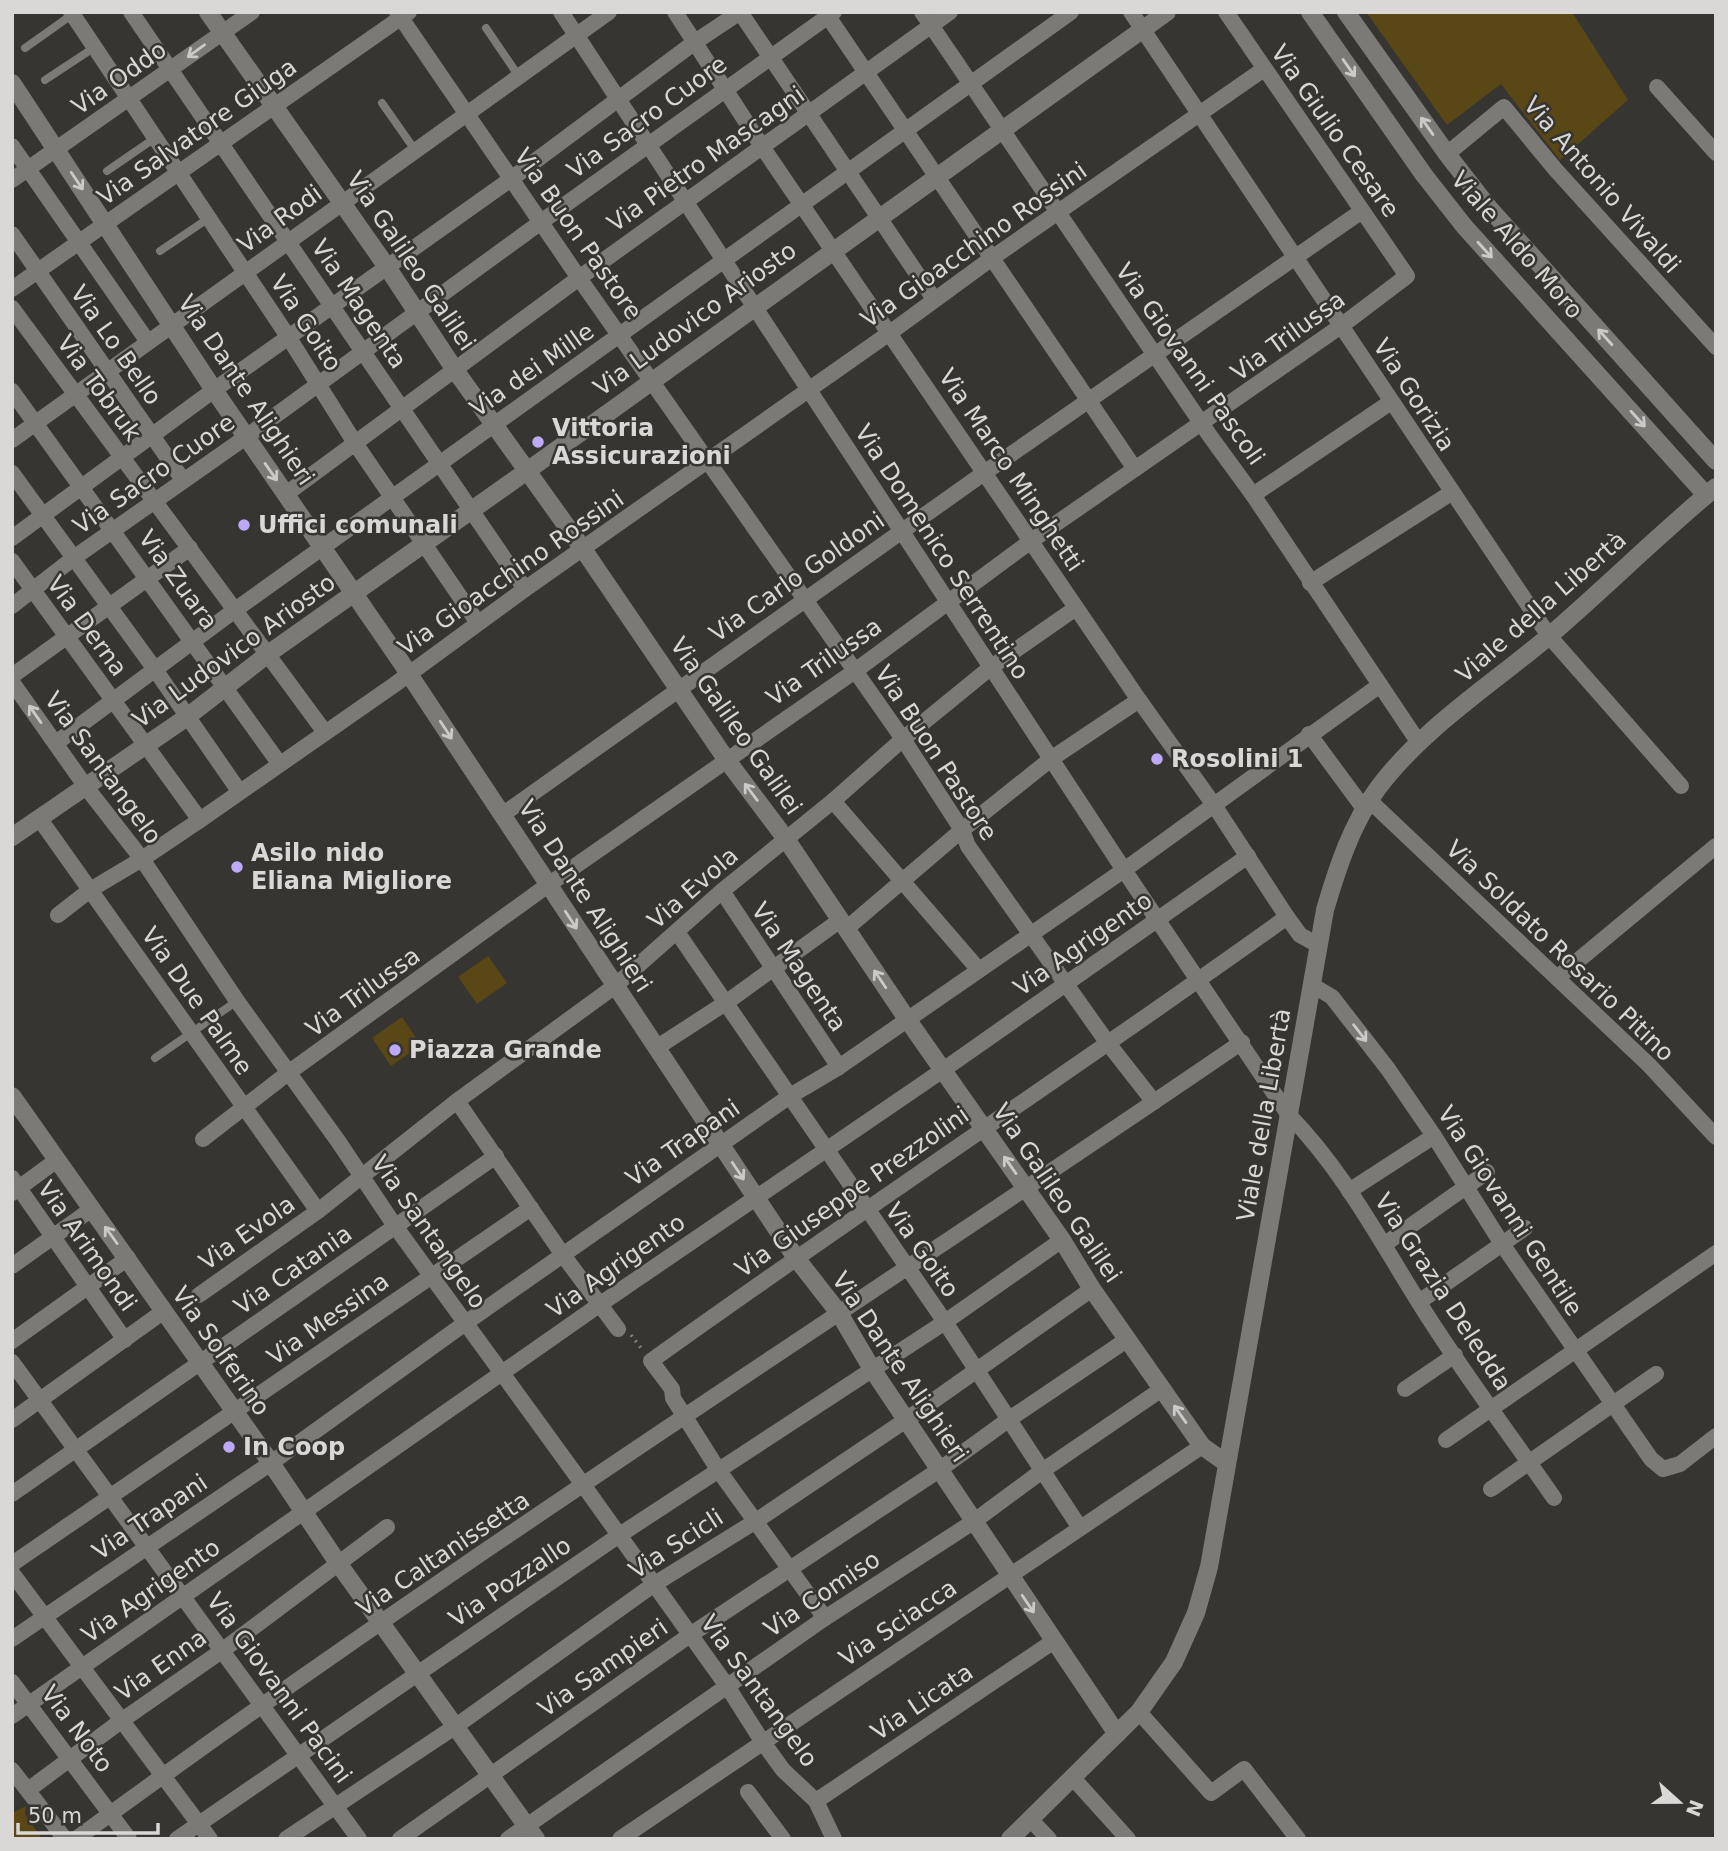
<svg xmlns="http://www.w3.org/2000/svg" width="1728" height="1851" font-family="'DejaVu Sans',sans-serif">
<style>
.green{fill:#594716}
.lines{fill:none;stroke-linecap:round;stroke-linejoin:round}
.path{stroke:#7e7d7a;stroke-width:3.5;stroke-dasharray:2 5;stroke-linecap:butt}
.lane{stroke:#7c7a76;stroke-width:8}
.street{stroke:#7c7a76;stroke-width:16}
.secondary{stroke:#7c7a76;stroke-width:18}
.oneway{stroke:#cbcac8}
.poi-dot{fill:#bda9f5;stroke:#363531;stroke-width:2.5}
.labels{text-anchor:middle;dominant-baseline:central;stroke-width:5;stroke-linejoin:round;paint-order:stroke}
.street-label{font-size:24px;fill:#d9d8d6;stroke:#363531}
.poi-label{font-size:24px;font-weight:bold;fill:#d9d8d6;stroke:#363531;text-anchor:start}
</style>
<rect width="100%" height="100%" fill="#363531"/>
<g class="green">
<path d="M1366,12h206l56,88 -68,60 -59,-76 -54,41z"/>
<path d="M488,956l19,27 -30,21 -19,-27z"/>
<path d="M402,1017l19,28 -30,21 -19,-28z"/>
<path d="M26,1806l-1,8 17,25h-30v-26z"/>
</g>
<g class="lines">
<path class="path" d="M631,1335l10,13"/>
<g class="lane">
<path d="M486,28l32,47"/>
<path d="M25,48l48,-34"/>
<path d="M45,80l50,-33"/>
<path d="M382,103l33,47"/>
<path d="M107,171l48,-33"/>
<path d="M160,251l49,-33"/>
<path d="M155,1058l82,-57"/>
</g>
<g class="street">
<path d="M71,12l218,326 66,105 123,180"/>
<path d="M131,12l394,577"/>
<path d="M397,12l182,266 324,461 59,91 6,16 139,196 47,60"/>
<path d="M561,12l563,858 164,244c54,55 90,123 130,187 42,68 91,132 136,197"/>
<path d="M675,12l88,136 376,552 75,105 73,112 13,18 18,10"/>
<path d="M825,12l310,457"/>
<path d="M922,12l288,424 43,59 166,248"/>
<path d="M1131,12l418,624 132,150"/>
<path d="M1657,87l59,66"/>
<path d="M12,146l136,196"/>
<path d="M1447,154l57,-47 51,62 161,178"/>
<path d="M12,180l240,-168"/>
<path d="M12,234l171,246"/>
<path d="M12,289l397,-277"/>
<path d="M12,308l312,423"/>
<path d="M12,391l267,372"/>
<path d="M12,440l597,-428"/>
<path d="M12,473l142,195 85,123"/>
<path d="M286,494l293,-216 371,-266"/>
<path d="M1253,495l138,-93"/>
<path d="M12,538l202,-148 297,-211 184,-137 45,-30 194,287"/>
<path d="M12,561l188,259"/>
<path d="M1310,583l141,-90"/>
<path d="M12,606l63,-49 171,-120 295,-215 293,-210"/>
<path d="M12,676l178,-128"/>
<path d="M12,682l74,105 56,72 95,142 101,140 57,85 189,260 143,200 35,55 21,29 33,31 18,38"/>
<path d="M1309,734l56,76"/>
<path d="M56,743l179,-133 836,-598"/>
<path d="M833,801l146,169"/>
<path d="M1370,801l279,264 67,72"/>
<path d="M502,815l482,-342 378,-262"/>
<path d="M39,818l279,393"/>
<path d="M722,891l117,176"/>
<path d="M58,915l32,-25 52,-31 58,-39 194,-135 131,-96 366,-257 101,-74 272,-189"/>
<path d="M846,929l116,-99 89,-71 88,-59"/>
<path d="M677,932l268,390 135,206"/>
<path d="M1557,978l159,-132"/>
<path d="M1312,985l20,12 56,72 46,67 68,108 149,215 12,10 17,-5 36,-28"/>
<path d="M656,1048l71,-46 112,-81"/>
<path d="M457,1101l106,154 55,74"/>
<path d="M203,1139l85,-66 260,-188 307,-214 176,-130 310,-215 66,-50 -181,-264"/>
<path d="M12,1178l113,162"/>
<path d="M1349,1191l85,-55"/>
<path d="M12,1193l45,-33"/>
<path d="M1385,1244l102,-72"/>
<path d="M12,1266l80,-57"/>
<path d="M199,1295l119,-84 139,-110 158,-115 107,-95 111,-90 70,-62 87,-71 86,-60"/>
<path d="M1419,1302l106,-74"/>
<path d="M12,1341l116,-83"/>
<path d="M12,1362l347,477"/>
<path d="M1405,1389l50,-34"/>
<path d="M12,1420l152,-109"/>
<path d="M1446,1440l270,-187"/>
<path d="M1491,1489l165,-115"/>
<path d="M12,1494l484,-338"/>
<path d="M12,1564l519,-356"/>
<path d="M12,1573l198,266"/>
<path d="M825,1618l-106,-147 -46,-73 -1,-9 -21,-28c210,-151 426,-293 636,-444"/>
<path d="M12,1639l259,-176 193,-139 326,-228 49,-29 285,-197 256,-185"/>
<path d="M12,1682l117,157"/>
<path d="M1139,1712l72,81 33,-24 54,70"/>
<path d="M12,1716l587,-411 344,-235 305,-214"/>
<path d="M12,1770l53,69"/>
<path d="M1072,1777l56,62"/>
<path d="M28,1790l93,-69 102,-71 164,-123"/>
<path d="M748,1792l35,47"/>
<path d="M816,1801l238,-160"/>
<path d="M1030,1819l19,20"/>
<path d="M76,1839c380,-279 777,-531 1166,-797"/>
<path d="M177,1839l441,-303 327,-214 117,-82"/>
<path d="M286,1839l170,-113 197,-141 103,-64 150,-101 186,-131"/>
<path d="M400,1839l290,-204 249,-165 69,-50 120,-81"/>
<path d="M508,1839l317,-221 148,-96 69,-51 120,-82"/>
<path d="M620,1839l582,-393"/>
</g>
<g class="secondary">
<path d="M208,12l179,255 68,103 128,179 143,210 60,80 121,180 155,221 30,49 110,157 24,17"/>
<path d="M1310,12l114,163 40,51 242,269"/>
<path d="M1346,12l101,142 42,54 227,253"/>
<path d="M12,83l202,307 185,269 397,599 43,55 33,56 245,365"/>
<path d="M12,837l175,-120 81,-63 259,-183 640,-459"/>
<path d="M12,1096l259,367 67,100 198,276"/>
<path d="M1010,1839l129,-127 35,-50 22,-49 13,-46 116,-657c12,-41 27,-87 53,-122 45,-60 113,-103 171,-152 56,-48 109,-101 167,-149"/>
</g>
</g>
<defs><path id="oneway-shaft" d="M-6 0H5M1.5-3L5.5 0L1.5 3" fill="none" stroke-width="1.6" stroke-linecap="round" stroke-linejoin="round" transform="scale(1.75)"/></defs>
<g class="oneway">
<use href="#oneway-shaft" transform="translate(196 51) rotate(144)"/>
<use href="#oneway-shaft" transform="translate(1349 68) rotate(55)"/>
<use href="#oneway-shaft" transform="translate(1427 126) rotate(-125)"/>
<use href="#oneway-shaft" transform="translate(77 181) rotate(56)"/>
<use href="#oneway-shaft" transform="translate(1485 250) rotate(48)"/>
<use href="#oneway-shaft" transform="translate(1605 337) rotate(-132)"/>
<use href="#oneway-shaft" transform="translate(1638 419) rotate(48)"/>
<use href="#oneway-shaft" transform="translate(271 472) rotate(55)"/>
<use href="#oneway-shaft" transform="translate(35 714) rotate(-125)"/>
<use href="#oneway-shaft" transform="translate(446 730) rotate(57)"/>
<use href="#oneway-shaft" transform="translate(751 792) rotate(-127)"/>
<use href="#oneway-shaft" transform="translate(571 920) rotate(57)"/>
<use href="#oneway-shaft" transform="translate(880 979) rotate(-124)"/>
<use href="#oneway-shaft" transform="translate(1360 1033) rotate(52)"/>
<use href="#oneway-shaft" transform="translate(1010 1165) rotate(-125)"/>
<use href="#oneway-shaft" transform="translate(738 1171) rotate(56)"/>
<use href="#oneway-shaft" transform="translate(111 1235) rotate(-126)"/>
<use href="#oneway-shaft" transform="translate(1180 1414) rotate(-125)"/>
<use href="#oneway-shaft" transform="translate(1028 1604) rotate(56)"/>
</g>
<g class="poi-dot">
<circle cx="538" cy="442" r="7"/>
<circle cx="244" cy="525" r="7"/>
<circle cx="1157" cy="759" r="7"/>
<circle cx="237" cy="867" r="7"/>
<circle cx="395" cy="1050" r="7"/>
<circle cx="229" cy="1447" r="7"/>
</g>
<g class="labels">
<g class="street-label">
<text transform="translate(119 78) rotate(-35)">Via Oddo</text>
<text transform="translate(647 117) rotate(-36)">Via Sacro Cuore</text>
<text transform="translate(1335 131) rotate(55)">Via Giulio Cesare</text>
<text transform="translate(197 132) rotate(-35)">Via Salvatore Giuga</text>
<text transform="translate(706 159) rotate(-35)">Via Pietro Mascagni</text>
<text transform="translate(1602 185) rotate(49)">Via Antonio Vivaldi</text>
<text transform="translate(280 219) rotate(-36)">Via Rodi</text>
<text transform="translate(578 234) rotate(55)">Via Buon Pastore</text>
<text transform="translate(974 245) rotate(-35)">Via Gioacchino Rossini</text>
<text transform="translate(1517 245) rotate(49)">Viale Aldo Moro</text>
<text transform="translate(411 261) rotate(56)">Via Galileo Galilei</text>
<text transform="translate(359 304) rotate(56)">Via Magenta</text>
<text transform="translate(695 319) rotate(-36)">Via Ludovico Ariosto</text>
<text transform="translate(306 323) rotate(57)">Via Goito</text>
<text transform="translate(1288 336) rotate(-36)">Via Trilussa</text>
<text transform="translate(116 345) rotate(55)">Via Lo Bello</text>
<text transform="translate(1190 364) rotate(55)">Via Giovanni Pascoli</text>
<text transform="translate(532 370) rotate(-35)">Via dei Mille</text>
<text transform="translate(99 388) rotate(54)">Via Tobruk</text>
<text transform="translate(246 390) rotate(56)">Via Dante Alighieri</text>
<text transform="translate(1414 395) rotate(57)">Via Gorizia</text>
<text transform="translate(1011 470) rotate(56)">Via Marco Minghetti</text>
<text transform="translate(154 474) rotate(-35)">Via Sacro Cuore</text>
<text transform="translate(942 552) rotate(57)">Via Domenico Serrentino</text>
<text transform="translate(511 573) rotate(-35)">Via Gioacchino Rossini</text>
<text transform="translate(797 577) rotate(-35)">Via Carlo Goldoni</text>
<text transform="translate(178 580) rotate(54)">Via Zuara</text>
<text transform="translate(1541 607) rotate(-41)">Viale della Libertà</text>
<text transform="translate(87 626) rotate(54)">Via Derna</text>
<text transform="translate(234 651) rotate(-36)">Via Ludovico Ariosto</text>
<text transform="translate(824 662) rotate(-35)">Via Trilussa</text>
<text transform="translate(736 726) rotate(55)">Via Galileo Galilei</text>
<text transform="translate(936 753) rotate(57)">Via Buon Pastore</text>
<text transform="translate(103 768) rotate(54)">Via Santangelo</text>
<text transform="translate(693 888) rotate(-41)">Via Evola</text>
<text transform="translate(585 896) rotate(57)">Via Dante Alighieri</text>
<text transform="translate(1083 944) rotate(-35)">Via Agrigento</text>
<text transform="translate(1560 951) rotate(44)">Via Soldato Rosario Pitino</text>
<text transform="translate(799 967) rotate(56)">Via Magenta</text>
<text transform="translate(363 992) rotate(-36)">Via Trilussa</text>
<text transform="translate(197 1001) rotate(55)">Via Due Palme</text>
<text transform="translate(1264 1115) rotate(-80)">Viale della Libertà</text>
<text transform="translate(683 1143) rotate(-35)">Via Trapani</text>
<text transform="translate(852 1192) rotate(-35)">Via Giuseppe Prezzolini</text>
<text transform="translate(1057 1193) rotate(56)">Via Galileo Galilei</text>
<text transform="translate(1510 1211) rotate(57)">Via Giovanni Gentile</text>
<text transform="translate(429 1232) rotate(55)">Via Santangelo</text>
<text transform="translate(247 1233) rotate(-35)">Via Evola</text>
<text transform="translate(87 1246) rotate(55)">Via Arimondi</text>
<text transform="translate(922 1250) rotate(55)">Via Goito</text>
<text transform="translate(616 1266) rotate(-35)">Via Agrigento</text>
<text transform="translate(293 1270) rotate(-35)">Via Catania</text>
<text transform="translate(1443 1292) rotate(57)">Via Grazia Deledda</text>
<text transform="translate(328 1319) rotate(-35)">Via Messina</text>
<text transform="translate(221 1351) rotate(55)">Via Solferino</text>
<text transform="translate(900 1367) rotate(56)">Via Dante Alighieri</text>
<text transform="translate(150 1517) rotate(-34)">Via Trapani</text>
<text transform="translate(676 1544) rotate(-33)">Via Scicli</text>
<text transform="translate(443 1554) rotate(-34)">Via Caltanissetta</text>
<text transform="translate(510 1582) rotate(-34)">Via Pozzallo</text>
<text transform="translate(151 1591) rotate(-35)">Via Agrigento</text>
<text transform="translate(822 1594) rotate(-34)">Via Comiso</text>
<text transform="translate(898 1623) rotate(-34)">Via Sciacca</text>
<text transform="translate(161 1665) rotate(-35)">Via Enna</text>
<text transform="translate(603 1668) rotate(-35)">Via Sampieri</text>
<text transform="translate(279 1688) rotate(54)">Via Giovanni Pacini</text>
<text transform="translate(759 1691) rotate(54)">Via Santangelo</text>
<text transform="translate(922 1702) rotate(-34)">Via Licata</text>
<text transform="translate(77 1729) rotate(53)">Via Noto</text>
</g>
<g class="poi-label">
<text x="552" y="428">Vittoria<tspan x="552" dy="28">Assicurazioni</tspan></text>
<text x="258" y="525">Uffici comunali</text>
<text x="1171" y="759">Rosolini 1</text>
<text x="251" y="853">Asilo nido<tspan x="251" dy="28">Eliana Migliore</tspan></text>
<text x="409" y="1050">Piazza Grande</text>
<text x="243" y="1447">In Coop</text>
</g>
</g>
<rect width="1728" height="1851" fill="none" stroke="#d9d8d6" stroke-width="28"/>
<g transform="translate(1679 1802) rotate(111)" stroke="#363531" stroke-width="5" paint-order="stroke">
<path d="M0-5L12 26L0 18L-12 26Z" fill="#d9d8d6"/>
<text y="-10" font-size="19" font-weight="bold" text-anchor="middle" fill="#d9d8d6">N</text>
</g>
<path d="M18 1823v10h140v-10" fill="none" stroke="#d9d8d6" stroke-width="3.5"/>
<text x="28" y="1823" font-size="21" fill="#d9d8d6" stroke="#363531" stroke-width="5" paint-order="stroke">50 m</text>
</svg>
